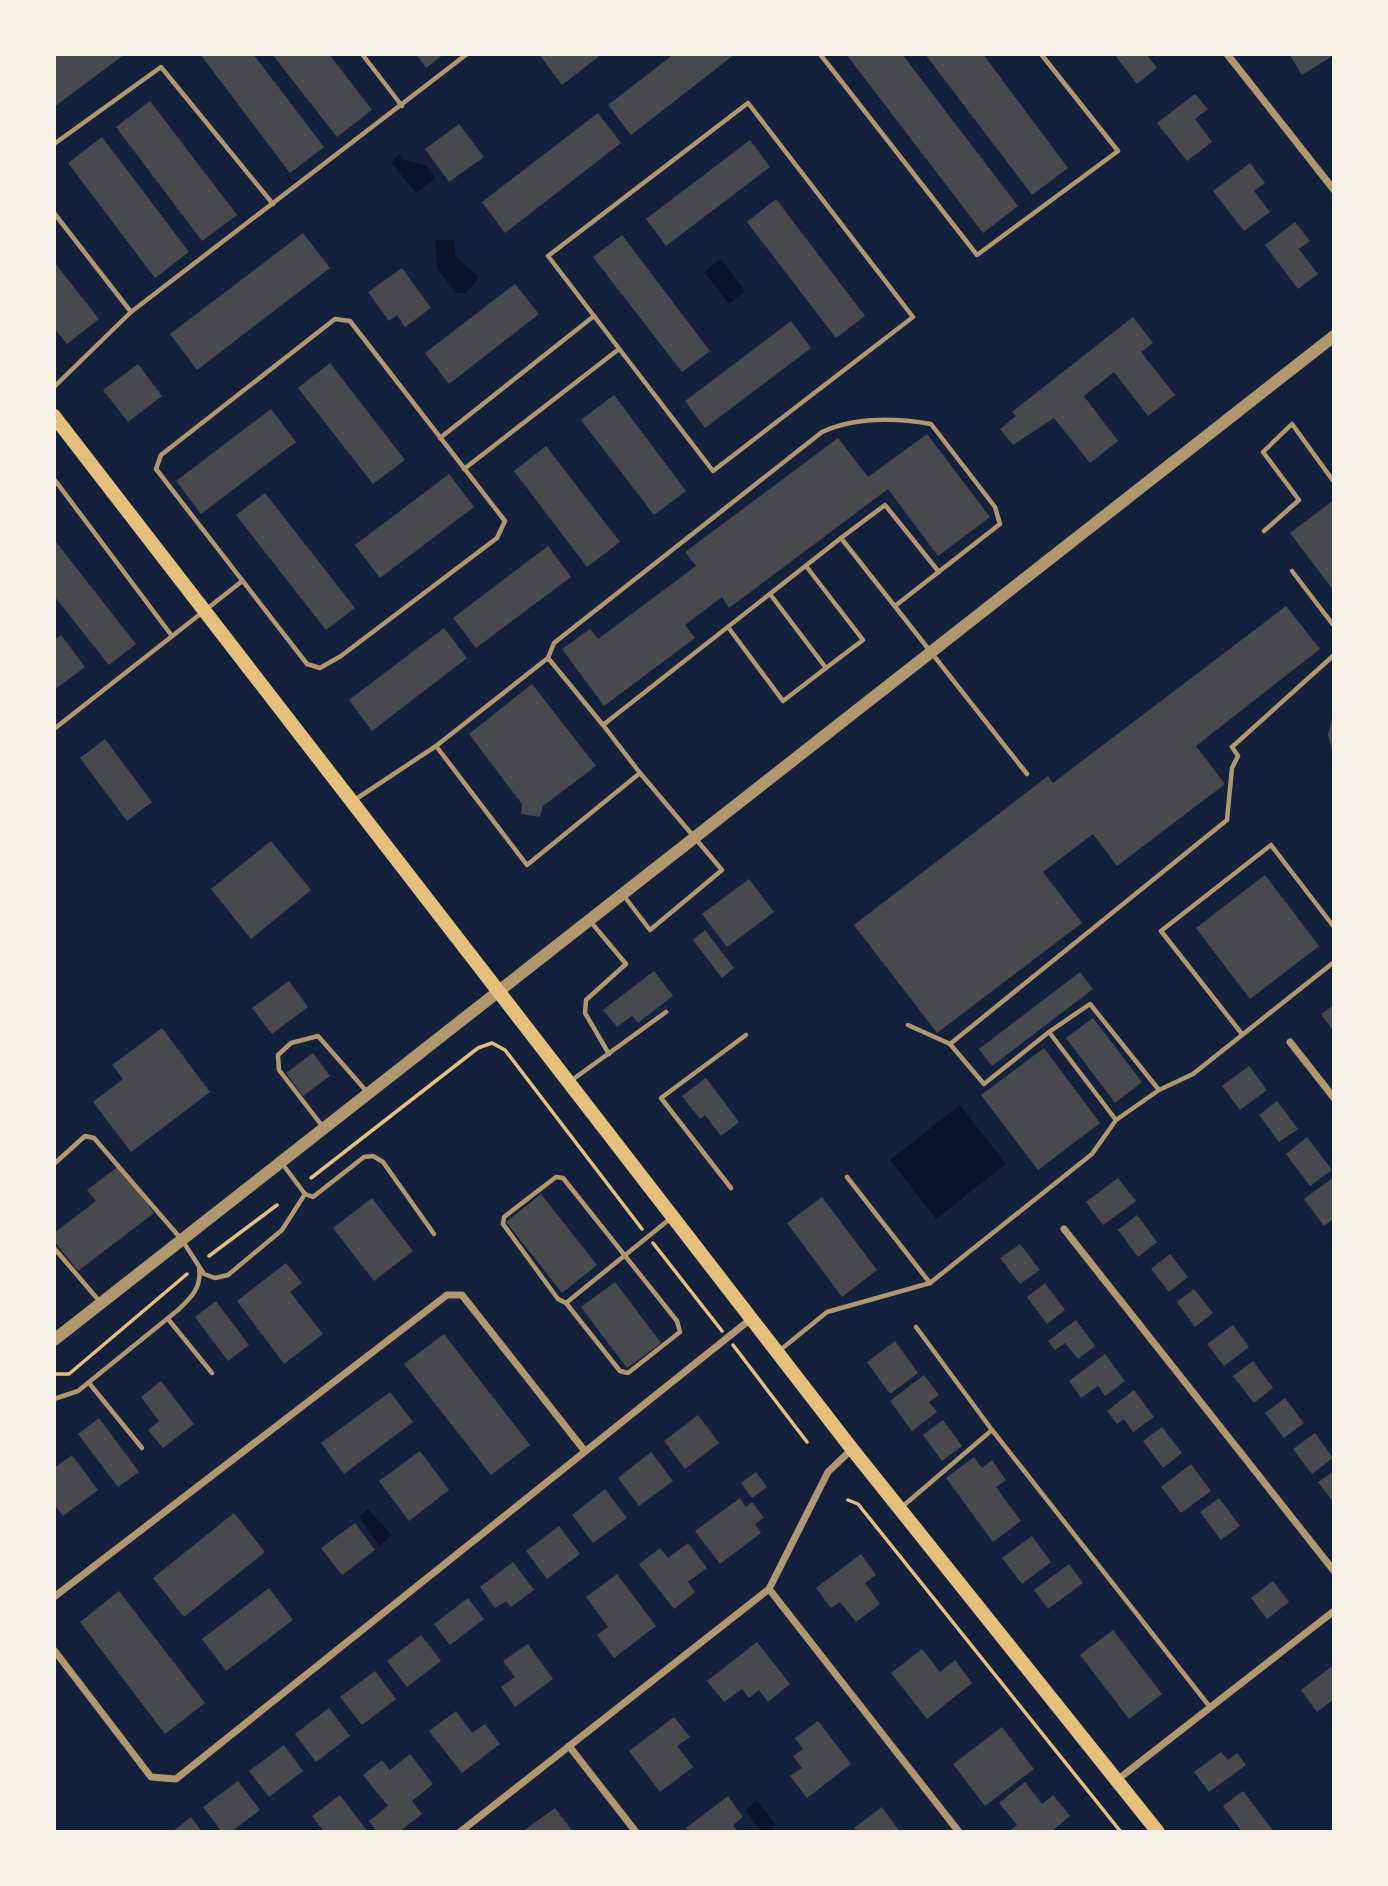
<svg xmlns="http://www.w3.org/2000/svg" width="1388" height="1886" font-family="'DM Sans',sans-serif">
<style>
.water{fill:#0b132b}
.building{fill:#48494c}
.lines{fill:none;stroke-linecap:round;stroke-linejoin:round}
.path{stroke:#e5c07b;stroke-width:3.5}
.service{stroke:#b1986c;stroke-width:4.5}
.minor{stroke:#b1986c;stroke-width:7}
.tertiary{stroke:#b1986c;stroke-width:12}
.secondary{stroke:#e5c07b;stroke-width:14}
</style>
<rect width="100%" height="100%" fill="#14213d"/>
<g class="water">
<path d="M400,154l4,6 22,5 9,13 -19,15 -25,-31z"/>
<path d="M435,240h19l2,17 21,18v5l-11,13h-10l-19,-24z"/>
<path d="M721,259l24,32 -16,13 -25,-32z"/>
<path d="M960,1105l46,59 -70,55 -46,-59z"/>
<path d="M368,1509l24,26 -13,11 -20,-29z"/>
<path d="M757,1800l19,25 -8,7h-6l-17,-22z"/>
</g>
<g class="building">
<path d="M54,54h71l-71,53z"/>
<path d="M200,54h53l71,93 -34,26z"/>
<path d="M272,54h57l43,56 -35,27z"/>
<path d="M416,54h28l-18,14z"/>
<path d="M539,54h63l-40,31z"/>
<path d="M674,54h61l-104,81 -23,-30z"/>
<path d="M846,54h56l116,152 -35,27z"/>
<path d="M925,54h58l85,114 -36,27z"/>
<path d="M1114,54h32l11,14 -20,16z"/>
<path d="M1289,54h40l2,3 -29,18z"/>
<path d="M1195,94l13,15 -13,10 17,23 -25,19 -30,-38z"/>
<path d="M150,101l87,114 -35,26 -86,-114z"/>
<path d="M598,113l23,30 -116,90 -23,-31z"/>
<path d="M459,124l25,33 -35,25 -24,-33z"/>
<path d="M102,137l87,115 -34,26 -87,-115z"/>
<path d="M750,140l20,27 -104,79 -20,-27z"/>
<path d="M1250,163l15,20 -11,8 16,21 -26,19 -31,-40z"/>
<path d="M776,199l89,117 -29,22 -89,-116z"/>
<path d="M1295,222l15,19 -11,8 19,25 -20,15 -33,-44z"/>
<path d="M303,233l27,35 -133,102 -27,-36z"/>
<path d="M622,235l88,116 -28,21 -89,-115z"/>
<path d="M54,262l45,57 -32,25 -13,-16z"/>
<path d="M402,268l29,40 -26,19 -8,-12 -8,6 -21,-29z"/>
<path d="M515,284l24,30 -90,70 -24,-31z"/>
<path d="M1133,317l20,26 -12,9 34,43 -27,21 -34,-44 -30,24 34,45 -28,22 -36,-45 -41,27 -13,-16 16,-13 -4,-4z"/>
<path d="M791,321l20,27 -106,80 -20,-27z"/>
<path d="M330,363l75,97 -32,24 -75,-96z"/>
<path d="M138,364l24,32 -34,26 -25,-32z"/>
<path d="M614,395l72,96 -32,24 -73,-95z"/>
<path d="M271,409l25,33 -95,72 -25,-33z"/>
<path d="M927,434l63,83 -52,39 -50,-67 -159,119 -7,-11 -37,28 10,13 -91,68 -42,-57 28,-20 8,10 98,-73 -11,-14 153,-114 30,39z"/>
<path d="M546,446l74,96 -33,25 -73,-96z"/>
<path d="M449,474l25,33 -94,71 -25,-33z"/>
<path d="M265,493l90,115 -29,22 -90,-115z"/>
<path d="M1334,500v91l-44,-58z"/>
<path d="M56,542l80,102 -27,21 -55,-69z"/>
<path d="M548,546l23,31 -95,71 -23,-30z"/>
<path d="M1286,606l34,43 -124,97 29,38 -108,82 -24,-32 -50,38 39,51 -145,110 -83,-108 194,-149 5,7z"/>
<path d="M444,628l23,30 -95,73 -23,-31z"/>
<path d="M61,635l24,32 -31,23v-50z"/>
<path d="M532,684l64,82 -53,40 -3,11 -19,-3 1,-10 -53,-70z"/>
<path d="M1334,711v41h-1l-5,-17z"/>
<path d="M105,739l47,63 -25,19 -47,-63z"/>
<path d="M271,841l40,49 -60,49 -40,-50z"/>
<path d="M1265,875l54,71 -69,53 -54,-71z"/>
<path d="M749,879l25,33 -47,35 -25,-33z"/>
<path d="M705,930l29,38 -12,10 -29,-38z"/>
<path d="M654,971l19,25 -35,27 -6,-7 -15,11 -14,-17z"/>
<path d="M1080,972l13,17 -101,77 -13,-17z"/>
<path d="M289,981l19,26 -36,27 -20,-26z"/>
<path d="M1334,1005v27l-13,-18z"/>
<path d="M1093,1018l49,64 -27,21 -49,-65z"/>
<path d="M162,1028l48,64 -79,60 -38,-50 30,-23 -11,-14z"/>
<path d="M1044,1048l56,75 -62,47 -57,-75z"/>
<path d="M313,1053l17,23 -27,20 -17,-23z"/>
<path d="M1249,1066l18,24 -27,20 -18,-24z"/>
<path d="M706,1078l33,44 -18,14 -16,-21 -5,4 -18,-23z"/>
<path d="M1277,1101l21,28 -19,13 -20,-27z"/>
<path d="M1307,1137l25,33 -22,16 -24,-32z"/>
<path d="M119,1166l35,47 -76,58 -24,-30v-8l42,-32 -9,-11z"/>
<path d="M1334,1177v41l-10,8 -20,-27z"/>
<path d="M1118,1178l18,23 -33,24 -17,-23z"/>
<path d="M541,1194l56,71 -35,28 -56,-71z"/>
<path d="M822,1197l55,73 -35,27 -55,-74z"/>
<path d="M372,1198l41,53 -39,30 -41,-53z"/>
<path d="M1137,1215l20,27 -19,15 -20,-27z"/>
<path d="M1020,1244l20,26 -20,14 -20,-26z"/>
<path d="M1170,1254l18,23 -19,15 -18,-23z"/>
<path d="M286,1263l16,20 -12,9 33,42 -39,30 -47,-63z"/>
<path d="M615,1282l46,61 -34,25 -46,-61z"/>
<path d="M1045,1283l20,27 -18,14 -20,-27z"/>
<path d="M1194,1289l19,24 -18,14 -18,-25z"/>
<path d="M216,1301l33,44 -21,16 -33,-44z"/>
<path d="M1076,1320l19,26 -17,13 -13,-16 -10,7 -7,-9z"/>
<path d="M1233,1325l16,22 -25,19 -17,-22z"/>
<path d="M444,1334l86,111 -39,30 -87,-111z"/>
<path d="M895,1341l23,32 -28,21 -23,-32z"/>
<path d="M1105,1354l20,27 -20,15 -7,-10 -17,12 -12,-17z"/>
<path d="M1253,1361l20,27 -19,15 -21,-27z"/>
<path d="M924,1375l15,20 -10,7 8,10 -25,19 -22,-30z"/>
<path d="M161,1381l33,43 -31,24 -15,-18 11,-9 -18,-24z"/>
<path d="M1134,1390l20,27 -21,15 -9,-13 -7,5 -10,-13z"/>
<path d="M390,1392l23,30 -69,52 -23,-31z"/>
<path d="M1285,1398l19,25 -20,15 -19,-25z"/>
<path d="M698,1415l21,28 -34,26 -21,-28z"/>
<path d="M99,1418l40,54 -21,15 -40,-53z"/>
<path d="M943,1420l19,26 -20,15 -19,-26z"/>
<path d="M1162,1427l20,26 -19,15 -20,-27z"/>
<path d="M1315,1433l18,25 -21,16 -19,-25z"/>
<path d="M420,1451l29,39 -40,31 -30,-40z"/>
<path d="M651,1452l22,29 -34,25 -21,-28z"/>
<path d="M72,1455l26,35 -35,26 -9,-12v-36z"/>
<path d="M974,1457l8,11 10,-8 14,20 -10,7 25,34 -28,21 -47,-64z"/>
<path d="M1191,1464l20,27 -30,22 -20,-26z"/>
<path d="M1334,1471v32l-16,-21z"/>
<path d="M756,1472l11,15 -15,11 -11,-15z"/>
<path d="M605,1489l22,29 -34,25 -21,-28z"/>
<path d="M740,1498l6,9 6,-5 12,16 -9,6 6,9 -41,31 -25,-33z"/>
<path d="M1219,1498l21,28 -19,14 -21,-28z"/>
<path d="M234,1513l31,39 -81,65 -31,-39z"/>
<path d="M355,1523l20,27 -33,25 -21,-27z"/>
<path d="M559,1526l21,28 -33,25 -21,-28z"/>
<path d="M1032,1536l19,26 -29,22 -20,-26z"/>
<path d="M688,1543l19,25 -19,14 7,10 -21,17 -35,-45 21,-16 8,10z"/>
<path d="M861,1554l15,21 -11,8 15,21 -24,18 -16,-20 -9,6 -15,-20z"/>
<path d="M513,1562l21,28 -23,17 -5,-6 -11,7 -15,-21z"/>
<path d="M1069,1564l14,19 -35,26 -14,-19z"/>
<path d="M617,1574l39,52 -42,32 -17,-23 11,-8 -22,-30z"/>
<path d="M1273,1581l16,21 -22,17 -16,-21z"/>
<path d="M269,1588l24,32 -67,51 -24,-32z"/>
<path d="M119,1591l86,112 -40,31 -85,-112z"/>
<path d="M468,1598l16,21 -34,26 -16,-21z"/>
<path d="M1113,1630l49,64 -33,25 -49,-64z"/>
<path d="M421,1635l20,26 -34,26 -20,-26z"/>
<path d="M757,1642l33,42 -22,18 -9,-12 -10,8 -7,-9 -18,13 -17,-21z"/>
<path d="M528,1644l25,35 -38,28 -14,-20 14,-10 -12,-16z"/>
<path d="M922,1649l18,23 15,-12 17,23 -45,36 -36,-46z"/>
<path d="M1331,1667l3,4v28l-17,13 -16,-22z"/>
<path d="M375,1671l21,28 -34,26 -22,-28z"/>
<path d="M329,1708l21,28 -34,26 -21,-28z"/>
<path d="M456,1711l16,22 13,-9 15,20 -38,29 -33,-42z"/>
<path d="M674,1717l16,20 -13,9 16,21 -33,25 -31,-41z"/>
<path d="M818,1721l33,43 -44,34 -17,-22 12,-8 -9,-12 10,-7 -8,-11z"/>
<path d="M1002,1727l32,42 -49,37 -32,-42z"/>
<path d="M284,1745l19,26 -34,26 -20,-26z"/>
<path d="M1221,1752l7,8 9,-7 9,12 -37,27 -15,-20z"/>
<path d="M410,1754l23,30 -21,17 10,13 -23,18h-22l-8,-11 19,-15 -25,-31 19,-15 8,10z"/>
<path d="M238,1781l22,29 -29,22h-9l-19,-25z"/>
<path d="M1025,1782l17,22 11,-9 17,21 -19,16h-43l9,-7 -18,-22z"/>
<path d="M1243,1791l31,41h-32l-19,-26z"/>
<path d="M340,1795l28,37h-44l-12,-16z"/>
<path d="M728,1796l15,21 -10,8 5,7h-49l-3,-4z"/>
<path d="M882,1807l18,25h-43l-3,-4z"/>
<path d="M555,1808l18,24h-51z"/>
<path d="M191,1817l11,15h-30z"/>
</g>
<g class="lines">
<g class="path">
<path d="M311,1178l167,-130 14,-5 13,7 137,179"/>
<path d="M653,1243l69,88"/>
<path d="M209,1256l68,-51"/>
<path d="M733,1345l74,97"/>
<path d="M54,1374h15l118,-100"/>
<path d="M848,1500l10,4 263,328"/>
</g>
<g class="service">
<path d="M362,54l40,52"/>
<path d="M820,54l157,201 141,-104 -77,-97"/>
<path d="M748,103l165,214 -200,154 -165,-215z"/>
<path d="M54,144l107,-77 112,137"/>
<path d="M54,213l77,99"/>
<path d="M335,319l15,2 155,200 -8,17 -156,118 -21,12 -13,-4 -151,-195 5,-14z"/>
<path d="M54,387l77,-75 336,-258"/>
<path d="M440,438l154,-122"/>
<path d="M464,469l155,-120"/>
<path d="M54,479l118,157"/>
<path d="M1264,531l35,-31 -36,-48 29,-28 42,58"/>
<path d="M841,538l44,-33 54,67"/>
<path d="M806,566l57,74 -37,28"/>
<path d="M1292,571l42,55"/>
<path d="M728,627l55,74 43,-33 -56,-74"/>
<path d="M548,658l6,-15 268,-211c33,-15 74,-14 109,-8l64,83 5,17 -105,82"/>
<path d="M603,725l-55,-67 -112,88 91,119 113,-92 -37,-48 238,-187 186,236"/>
<path d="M54,729l187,-147"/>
<path d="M353,801l83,-55"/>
<path d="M624,896l26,34 72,-60 -82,-97"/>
<path d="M590,921l36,43 -40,36 -1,13 24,41"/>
<path d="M1049,1032l41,-28 69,86"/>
<path d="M1242,1034l-81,-103 110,-86 63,82"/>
<path d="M950,1044l277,-224 5,-52 6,-12 -6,-9 102,-92"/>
<path d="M572,1080l94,-68"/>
<path d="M1116,1120l43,-30 34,-16 141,-112"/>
<path d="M323,1127l-44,-57 -1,-15 13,-12 27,-7 50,57"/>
<path d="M281,1162l24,32 8,3 51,-40 9,-1 10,6 51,72"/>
<path d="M54,1164l31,-28 9,2 88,102 22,34 11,4 13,-3 54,-45 23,-36"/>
<path d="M556,1177l7,1 114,143 3,11 -52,41 -8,-2 -54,-68 -8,-4 -55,-75 1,-7z"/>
<path d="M847,1177l83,106"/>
<path d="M731,1188l-70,-90 85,-63"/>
<path d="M54,1248l47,55"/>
<path d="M566,1303l105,-85"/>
<path d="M168,1319l44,54"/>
<path d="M779,1351l48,-39 103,-29 162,-129 24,-34 -67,-88 -65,52 -34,-40 -42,-19"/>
<path d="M89,1383l53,65"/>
<path d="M54,1399l24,-8 100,-81c13,-12 24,-23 21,-42"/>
<path d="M992,1430l218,277"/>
<path d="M903,1506l89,-76 -76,-103"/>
</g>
<g class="minor">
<path d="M1227,54l107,136"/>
<path d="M1290,1042l44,56"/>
<path d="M1064,1229l270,342"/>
<path d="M769,1589l190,243"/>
<path d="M54,1597l393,-302h15l122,155"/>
<path d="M54,1650l97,127 25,2 576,-461"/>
<path d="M569,1746l67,86"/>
<path d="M1117,1780l217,-169"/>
<path d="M460,1832l309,-243 59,-117 24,-23"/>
</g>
<path class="tertiary" d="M54,1340l1280,-1004"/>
<path class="secondary" d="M54,416l798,1033 306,383"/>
</g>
<rect width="1388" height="1886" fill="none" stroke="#f6f1e7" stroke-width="112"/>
</svg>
